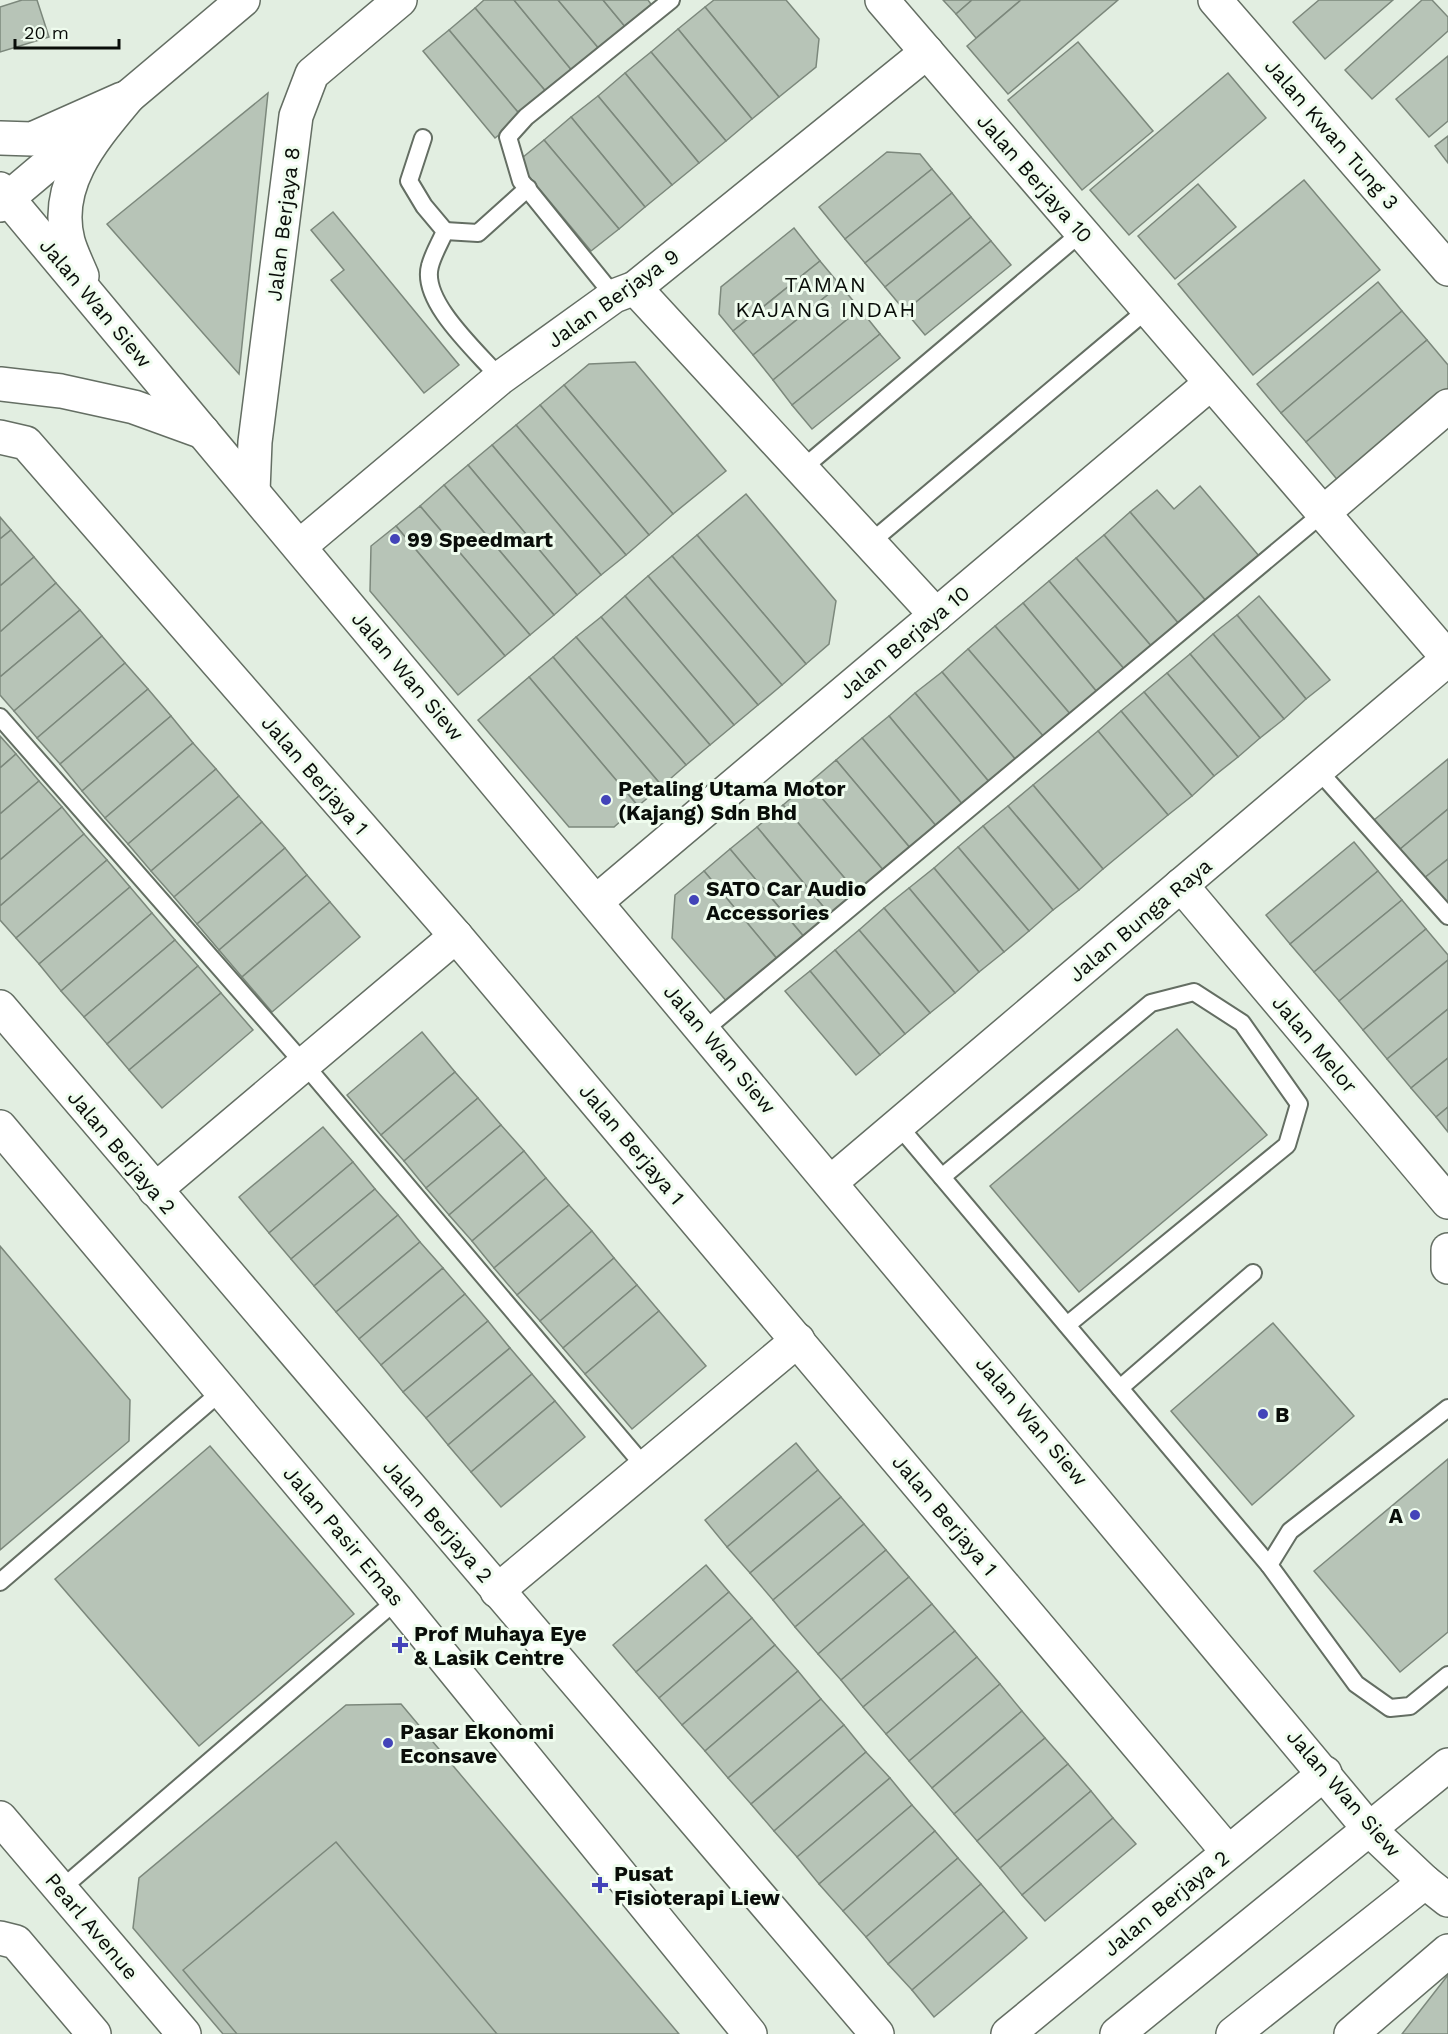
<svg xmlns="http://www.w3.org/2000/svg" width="1448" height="2034" font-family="'Work Sans',sans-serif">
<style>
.building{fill:#b7c4b7;stroke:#7c887c;stroke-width:1.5}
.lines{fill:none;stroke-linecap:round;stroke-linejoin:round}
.service-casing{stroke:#646e63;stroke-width:20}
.minor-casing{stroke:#646e63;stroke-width:36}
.tertiary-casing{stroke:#646e63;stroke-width:36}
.service{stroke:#fff;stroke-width:16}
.minor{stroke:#fff;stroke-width:33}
.tertiary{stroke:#fff;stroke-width:33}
.poi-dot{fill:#4344b9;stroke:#effcee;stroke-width:2}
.labels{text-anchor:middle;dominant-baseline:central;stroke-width:6;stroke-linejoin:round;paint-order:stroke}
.street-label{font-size:21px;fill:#090d09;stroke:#effcee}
.poi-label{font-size:21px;font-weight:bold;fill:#090d09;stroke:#effcee;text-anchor:start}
.neighbourhood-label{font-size:22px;letter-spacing:1.5px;fill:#090d09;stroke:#effcee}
</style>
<rect width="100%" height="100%" fill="#e2eee1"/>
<g class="building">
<path d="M22,0h15l12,37 -49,15v-45z"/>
<path d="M484,0h30l60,73 -26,21 -73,-86z"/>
<path d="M514,0h44l43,51 -27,22z"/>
<path d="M558,0h45l24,29 -26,22z"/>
<path d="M603,0h45l5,7 -26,22z"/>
<path d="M714,0h72l33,39 -3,28 -37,30 -74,-90z"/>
<path d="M943,0h29l-16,14z"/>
<path d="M972,0h49l-45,38 -20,-24z"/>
<path d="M1021,0h97l-110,94 -41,-48z"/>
<path d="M1319,0h74l-68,59 -32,-37z"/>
<path d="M1422,0h10l16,17v14l-76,68 -27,-29z"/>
<path d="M705,7l74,90 -27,22 -74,-90z"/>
<path d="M475,8l73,86 -26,23 -73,-87z"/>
<path d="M678,29l74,90 -26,22 -75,-89z"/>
<path d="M449,30l73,87 -27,21 -72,-87z"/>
<path d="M1078,42l75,89 -71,59 -74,-90z"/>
<path d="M651,52l75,89 -27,22 -74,-90z"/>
<path d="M1448,56v65l-19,16 -33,-38z"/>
<path d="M625,73l74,90 -27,22 -74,-89z"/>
<path d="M1228,73l38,45 -137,117 -39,-45z"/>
<path d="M268,93l-29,281 -132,-150z"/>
<path d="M598,96l74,89 -27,22 -74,-90z"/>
<path d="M571,117l74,90 -26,22 -75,-89z"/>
<path d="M1448,136v27l-13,-17z"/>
<path d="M544,140l75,89 -28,22 -74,-89z"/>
<path d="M887,152l33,2 12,15 -87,70 -26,-32z"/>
<path d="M932,169l20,24 -87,70 -20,-24z"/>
<path d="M1304,180l76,90 -127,105 -75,-91z"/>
<path d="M1198,184l38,43 -61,52 -37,-43z"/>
<path d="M952,193l19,24 -86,70 -20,-24z"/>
<path d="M333,212l126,153 -35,28 -93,-113 13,-10 -33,-40z"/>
<path d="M971,217l20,24 -86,70 -20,-24z"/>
<path d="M794,228l26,33 -87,70 -14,-17 2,-27z"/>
<path d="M991,241l20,24 -86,70 -20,-24z"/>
<path d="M820,261l20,24 -87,70 -20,-24z"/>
<path d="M1378,282l24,29 -121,102 -24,-29z"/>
<path d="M840,285l20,24 -87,71 -20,-25z"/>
<path d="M860,309l20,25 -88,71 -19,-25z"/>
<path d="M1402,311l25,29 -121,102 -25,-29z"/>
<path d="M880,334l20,24 -88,71 -20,-24z"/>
<path d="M1427,340l21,25v27l-108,91 -34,-41z"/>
<path d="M635,362l91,109 -53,43 -109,-129 25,-21z"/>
<path d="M564,385l109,129 -24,21 -109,-130z"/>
<path d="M540,405l109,130 -23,20 -110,-130z"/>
<path d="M516,425l110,130 -25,20 -109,-130z"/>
<path d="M492,445l109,130 -24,20 -109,-130z"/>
<path d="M468,465l109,130 -23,20 -110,-130z"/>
<path d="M444,485l110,130 -24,20 -110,-129z"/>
<path d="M1200,486l59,70 -53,45 -76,-89 27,-22 17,19z"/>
<path d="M746,494l90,107 -7,43 -23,20 -109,-129z"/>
<path d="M420,506l110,129 -25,21 -109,-130z"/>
<path d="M1130,512l76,89 -27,23 -75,-89z"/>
<path d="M0,517l11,13 -11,9z"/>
<path d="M396,526l109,130 -47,39 -88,-104 1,-45z"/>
<path d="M11,530l23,27 -34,29v-47z"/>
<path d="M697,535l109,129 -24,21 -110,-129z"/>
<path d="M1104,535l75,89 -27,23 -76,-89z"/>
<path d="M672,556l110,129 -24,20 -110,-129z"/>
<path d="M34,557l22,26 -56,49v-46z"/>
<path d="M1076,558l76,89 -27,23 -76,-89z"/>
<path d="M648,576l110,129 -24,20 -109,-129z"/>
<path d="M1049,581l76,89 -28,22 -74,-89z"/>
<path d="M56,583l24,27 -80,67v-45z"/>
<path d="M625,596l109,129 -24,20 -109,-128z"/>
<path d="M1259,596l71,84 -24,19 -69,-84z"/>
<path d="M1023,603l74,89 -26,23 -76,-89z"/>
<path d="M80,610l22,26 -88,75 -14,-16v-18z"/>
<path d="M1237,615l69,84 -22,20 -71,-85z"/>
<path d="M601,617l109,128 -24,20 -110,-128z"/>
<path d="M995,626l76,89 -27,22 -76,-88z"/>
<path d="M1213,634l71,85 -24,19 -70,-84z"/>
<path d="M102,636l23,27 -88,75 -23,-27z"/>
<path d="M576,637l110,128 -24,21 -109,-129z"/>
<path d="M968,649l76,88 -28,23 -74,-88z"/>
<path d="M1190,654l70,84 -22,19 -71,-84z"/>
<path d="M553,657l109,129 -24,20 -109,-129z"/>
<path d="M125,663l23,26 -88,75 -23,-26z"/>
<path d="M942,672l74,88 -26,23 -75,-90z"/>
<path d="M1167,673l71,84 -24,19 -70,-84z"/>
<path d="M529,677l109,129 -24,21h-45l-91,-107z"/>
<path d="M148,689l23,27 -89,75 -22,-27z"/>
<path d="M1144,692l70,84 -22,20 -71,-85z"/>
<path d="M915,693l75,90 -27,22 -74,-89z"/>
<path d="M1121,711l71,85 -24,19 -70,-84z"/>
<path d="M171,716l22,27 -88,75 -23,-27z"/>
<path d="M889,716l74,89 -26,22 -75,-89z"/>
<path d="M1098,731l70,84 -65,54 -70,-84z"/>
<path d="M0,736l16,18 -16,14z"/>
<path d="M862,738l75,89 -26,22 -75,-89z"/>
<path d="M193,743l23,26 -88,75 -23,-26z"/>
<path d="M16,754l23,27 -39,33v-46z"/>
<path d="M1448,759v50l-49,41 -25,-30z"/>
<path d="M836,760l75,89 -27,22 -75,-88z"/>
<path d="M216,769l23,27 -88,75 -23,-27z"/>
<path d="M39,781l23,26 -62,53v-46z"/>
<path d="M809,783l75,88 -26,23 -75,-89z"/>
<path d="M1033,785l70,84 -24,21 -71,-84z"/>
<path d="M239,796l23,26 -88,75 -23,-26z"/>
<path d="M783,805l75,89 -27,22 -74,-89z"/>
<path d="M1008,806l71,84 -26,20 -70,-84z"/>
<path d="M62,807l22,27 -84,72v-46z"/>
<path d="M1448,809v50l-25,20 -24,-29z"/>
<path d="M262,822l23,26 -88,76 -23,-27z"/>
<path d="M983,826l70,84 -24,21 -71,-84z"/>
<path d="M757,827l74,89 -26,22 -75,-89z"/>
<path d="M84,834l23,26 -91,78 -16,-18v-14z"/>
<path d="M1354,842l24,29 -88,73 -24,-29z"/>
<path d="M958,847l71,84 -25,21 -70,-84z"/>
<path d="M285,848l22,27 -88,75 -22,-26z"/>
<path d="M730,849l75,89 -27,22 -74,-89z"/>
<path d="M1448,859v50l-25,-30z"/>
<path d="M107,860l23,27 -91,77 -23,-26z"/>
<path d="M934,868l70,84 -25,20 -70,-84z"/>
<path d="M704,871l74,89 -50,43 -56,-65 3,-43z"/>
<path d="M1378,871l24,29 -88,72 -24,-28z"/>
<path d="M307,875l23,27 -88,75 -23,-27z"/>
<path d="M130,887l22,26 -91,78 -22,-27z"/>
<path d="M909,888l70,84 -24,21 -71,-85z"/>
<path d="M1402,900l24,29 -87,72 -25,-29z"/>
<path d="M330,902l30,35 -88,75 -30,-35z"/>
<path d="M884,908l71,85 -25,20 -71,-83z"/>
<path d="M152,913l23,27 -91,77 -23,-26z"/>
<path d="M1426,929l22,26v5l-85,70 -24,-29z"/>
<path d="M859,930l71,83 -25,21 -70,-84z"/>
<path d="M175,940l23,26 -91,78 -23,-27z"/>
<path d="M835,950l70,84 -25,21 -70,-84z"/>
<path d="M1448,960v49l-61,50 -24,-29z"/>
<path d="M198,966l23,27 -92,77 -22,-26z"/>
<path d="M810,971l70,84 -24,20 -71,-84z"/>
<path d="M221,993l32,37 -91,78 -33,-38z"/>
<path d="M1448,1009v49l-37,30 -24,-29z"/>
<path d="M1177,1029l90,106 -188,157 -89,-106z"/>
<path d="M422,1032l33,40 -74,63 -34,-40z"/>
<path d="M1448,1058v49l-12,10 -25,-29z"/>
<path d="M455,1072l23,26 -74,63 -23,-26z"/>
<path d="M478,1098l23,27 -75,63 -22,-27z"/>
<path d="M1448,1107v25l-12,-15z"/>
<path d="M501,1125l23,26 -75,64 -23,-27z"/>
<path d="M323,1127l30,35 -84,71 -30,-36z"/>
<path d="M524,1151l22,27 -74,63 -23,-26z"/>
<path d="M353,1162l22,27 -84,70 -22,-26z"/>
<path d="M546,1178l23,27 -75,63 -22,-27z"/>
<path d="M375,1189l23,26 -84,71 -23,-27z"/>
<path d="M569,1205l23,26 -75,64 -23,-27z"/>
<path d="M398,1215l22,27 -84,70 -22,-26z"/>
<path d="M592,1231l22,27 -74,63 -23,-26z"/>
<path d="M420,1242l23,26 -84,71 -23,-27z"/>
<path d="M0,1246l130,154 -1,41 -129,109z"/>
<path d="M614,1258l23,27 -74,63 -23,-27z"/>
<path d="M443,1268l22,26 -84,71 -22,-26z"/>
<path d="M637,1285l22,26 -74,63 -22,-26z"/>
<path d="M465,1294l23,27 -85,71 -22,-27z"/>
<path d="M659,1311l47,55 -74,63 -47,-55z"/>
<path d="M488,1321l22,27 -84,70 -23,-26z"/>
<path d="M1273,1323l81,93 -102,89 -81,-94z"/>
<path d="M510,1348l22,26 -84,71 -22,-27z"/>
<path d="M532,1374l23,27 -84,71 -23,-27z"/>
<path d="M555,1401l30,36 -84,70 -30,-35z"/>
<path d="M796,1443l22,27 -91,77 -22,-27z"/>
<path d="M210,1446l144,168 -155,132 -144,-167z"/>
<path d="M1448,1459v173l-48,40 -86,-101z"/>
<path d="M818,1470l23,27 -91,76 -23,-26z"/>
<path d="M841,1497l23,27 -91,76 -23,-27z"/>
<path d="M864,1524l22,26 -91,77 -22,-27z"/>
<path d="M886,1550l23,27 -91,77 -23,-27z"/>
<path d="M706,1565l23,27 -93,80 -23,-27z"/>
<path d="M909,1577l23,27 -91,76 -23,-26z"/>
<path d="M729,1592l23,26 -93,80 -23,-26z"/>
<path d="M932,1604l23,27 -92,76 -22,-27z"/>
<path d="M752,1618l23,27 -93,80 -23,-27z"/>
<path d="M955,1631l22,26 -91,77 -23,-27z"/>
<path d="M775,1645l23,26 -93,80 -23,-26z"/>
<path d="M977,1657l23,27 -91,77 -23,-27z"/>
<path d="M798,1671l23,28 -93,79 -23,-27z"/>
<path d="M1000,1684l22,27 -90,77 -23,-27z"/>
<path d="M821,1699l23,26 -93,79 -23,-26z"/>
<path d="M401,1704l278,330h-456l-90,-106 6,-50 207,-173z"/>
<path d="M1022,1711l23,27 -91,76 -22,-26z"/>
<path d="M844,1725l22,27 -92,79 -23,-27z"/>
<path d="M1045,1738l23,26 -91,77 -23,-27z"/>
<path d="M866,1752l24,26 -93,79 -23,-26z"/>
<path d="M1068,1764l23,27 -91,77 -23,-27z"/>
<path d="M890,1778l22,27 -93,79 -22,-27z"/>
<path d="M1091,1791l22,27 -91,77 -22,-27z"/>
<path d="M912,1805l23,26 -92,80 -24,-27z"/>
<path d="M1113,1818l23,26 -91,77 -23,-26z"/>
<path d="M935,1831l23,27 -92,79 -23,-26z"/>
<path d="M336,1842l161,192h-260l-54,-64z"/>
<path d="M958,1858l23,26 -93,80 -22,-27z"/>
<path d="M981,1884l23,27 -92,79 -24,-26z"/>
<path d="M1004,1911l23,27 -93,79 -22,-27z"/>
<path d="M1448,1975v59h-46z"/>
</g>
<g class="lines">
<g class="service-casing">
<g id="service">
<path d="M423,138l-14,43 15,25 21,25c-5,12 -12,23 -15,35 -10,36 49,87 70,112"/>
<path d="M445,231l33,2 50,-45"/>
<path d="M614,296l-93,-115 -13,-44 18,-20 145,-117"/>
<path d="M803,468l279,-236"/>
<path d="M871,542l277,-233"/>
<path d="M0,717l305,348 340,402"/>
<path d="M1318,770l130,146"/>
<path d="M704,1030l619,-517"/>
<path d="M898,1125l371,440 87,119 34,24 20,-2 38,-31"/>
<path d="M942,1177l209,-174 43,-11 48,31 57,81 -12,41 -220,180"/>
<path d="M1120,1388l133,-115"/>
<path d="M1269,1565l21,-34 158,-123"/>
<path d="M0,1582l223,-192"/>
<path d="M61,1889l336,-289"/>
</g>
</g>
<g class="minor-casing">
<g id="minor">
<path d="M882,0l566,658"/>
<path d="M1215,0l233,269"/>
<path d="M0,205l243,-205"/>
<path d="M635,288l301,327"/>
<path d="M0,437l26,6 430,493 772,916"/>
<path d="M253,491l2,-49 41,-326 16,-42 88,-74"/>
<path d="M1323,513l125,-107"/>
<path d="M300,546l200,-168 114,-82 21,-8 292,-236"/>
<path d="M1181,885l267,317"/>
<path d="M597,901l614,-518"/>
<path d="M0,1007l877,1027"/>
<path d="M0,1127l397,473 353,434"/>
<path d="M831,1182l617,-523"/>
<path d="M155,1190l301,-254"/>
<path d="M1448,1250v17"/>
<path d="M497,1591l301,-251"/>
<path d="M0,1818l184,216"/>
<path d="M0,1938l16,4 78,92"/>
<path d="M1008,2034l317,-261"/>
<path d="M1117,2034l331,-269"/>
<path d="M1233,2034l192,-152"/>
<path d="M1351,2034l97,-83"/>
</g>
</g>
<g class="tertiary-casing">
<g id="tertiary">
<path d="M0,138l32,1 90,-40"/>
<path d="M0,189l1370,1641 55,52 23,18"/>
<path d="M82,276c-5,-12 -11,-24 -14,-35 -15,-58 27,-104 61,-145"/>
<path d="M0,384l61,7 73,16 69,25"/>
</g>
</g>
<use href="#service" class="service"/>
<use href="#minor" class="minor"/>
<use href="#tertiary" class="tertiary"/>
</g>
<g class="poi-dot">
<circle cx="395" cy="539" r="6"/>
<circle cx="606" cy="800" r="6"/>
<circle cx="694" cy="900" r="6"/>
<circle cx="1263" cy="1414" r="6"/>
<circle cx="1415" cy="1515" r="6"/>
<path d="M397 1636h6v6h6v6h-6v6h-6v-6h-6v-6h6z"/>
<circle cx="388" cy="1743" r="6"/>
<path d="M597 1876h6v6h6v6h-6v6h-6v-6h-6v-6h6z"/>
</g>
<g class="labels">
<g class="street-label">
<text transform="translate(1332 134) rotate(49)">Jalan Kwan Tung 3</text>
<text transform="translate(1035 178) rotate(49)">Jalan Berjaya 10</text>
<text transform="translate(283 224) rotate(-83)">Jalan Berjaya 8</text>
<text transform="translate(613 298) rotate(-35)">Jalan Berjaya 9</text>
<text transform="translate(96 303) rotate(50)">Jalan Wan Siew</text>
<text transform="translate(904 642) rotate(-40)">Jalan Berjaya 10</text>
<text transform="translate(408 676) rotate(50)">Jalan Wan Siew</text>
<text transform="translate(315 775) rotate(49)">Jalan Berjaya 1</text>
<text transform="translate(1140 920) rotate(-40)">Jalan Bunga Raya</text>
<text transform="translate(1315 1044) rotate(50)">Jalan Melor</text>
<text transform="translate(720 1049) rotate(50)">Jalan Wan Siew</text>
<text transform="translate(632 1144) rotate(50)">Jalan Berjaya 1</text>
<text transform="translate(122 1152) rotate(50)">Jalan Berjaya 2</text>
<text transform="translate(1032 1421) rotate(50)">Jalan Wan Siew</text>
<text transform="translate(945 1515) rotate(50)">Jalan Berjaya 1</text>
<text transform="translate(438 1521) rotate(49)">Jalan Berjaya 2</text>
<text transform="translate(344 1536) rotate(50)">Jalan Pasir Emas</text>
<text transform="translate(1344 1793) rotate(49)">Jalan Wan Siew</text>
<text transform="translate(1166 1903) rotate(-39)">Jalan Berjaya 2</text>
<text transform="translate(92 1926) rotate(50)">Pearl Avenue</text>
</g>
<g class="poi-label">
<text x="407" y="539">99 Speedmart</text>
<text x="618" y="788">Petaling Utama Motor<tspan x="618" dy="24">(Kajang) Sdn Bhd</tspan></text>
<text x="706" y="888">SATO Car Audio<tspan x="706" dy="24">Accessories</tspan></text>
<text x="1275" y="1414">B</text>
<text x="1403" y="1515" text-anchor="end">A</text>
<text x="414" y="1633">Prof Muhaya Eye<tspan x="414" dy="24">&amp; Lasik Centre</tspan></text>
<text x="400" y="1731">Pasar Ekonomi<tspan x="400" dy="24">Econsave</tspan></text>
<text x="614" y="1873">Pusat<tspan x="614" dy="24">Fisioterapi Liew</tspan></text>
</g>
<g class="neighbourhood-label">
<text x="826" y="284">TAMAN<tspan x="826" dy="25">KAJANG INDAH</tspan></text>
</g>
</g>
<path d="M15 39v9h104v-9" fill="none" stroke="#090d09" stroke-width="3"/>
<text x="24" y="39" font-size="18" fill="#090d09" stroke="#effcee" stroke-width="4.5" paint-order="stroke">20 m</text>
</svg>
